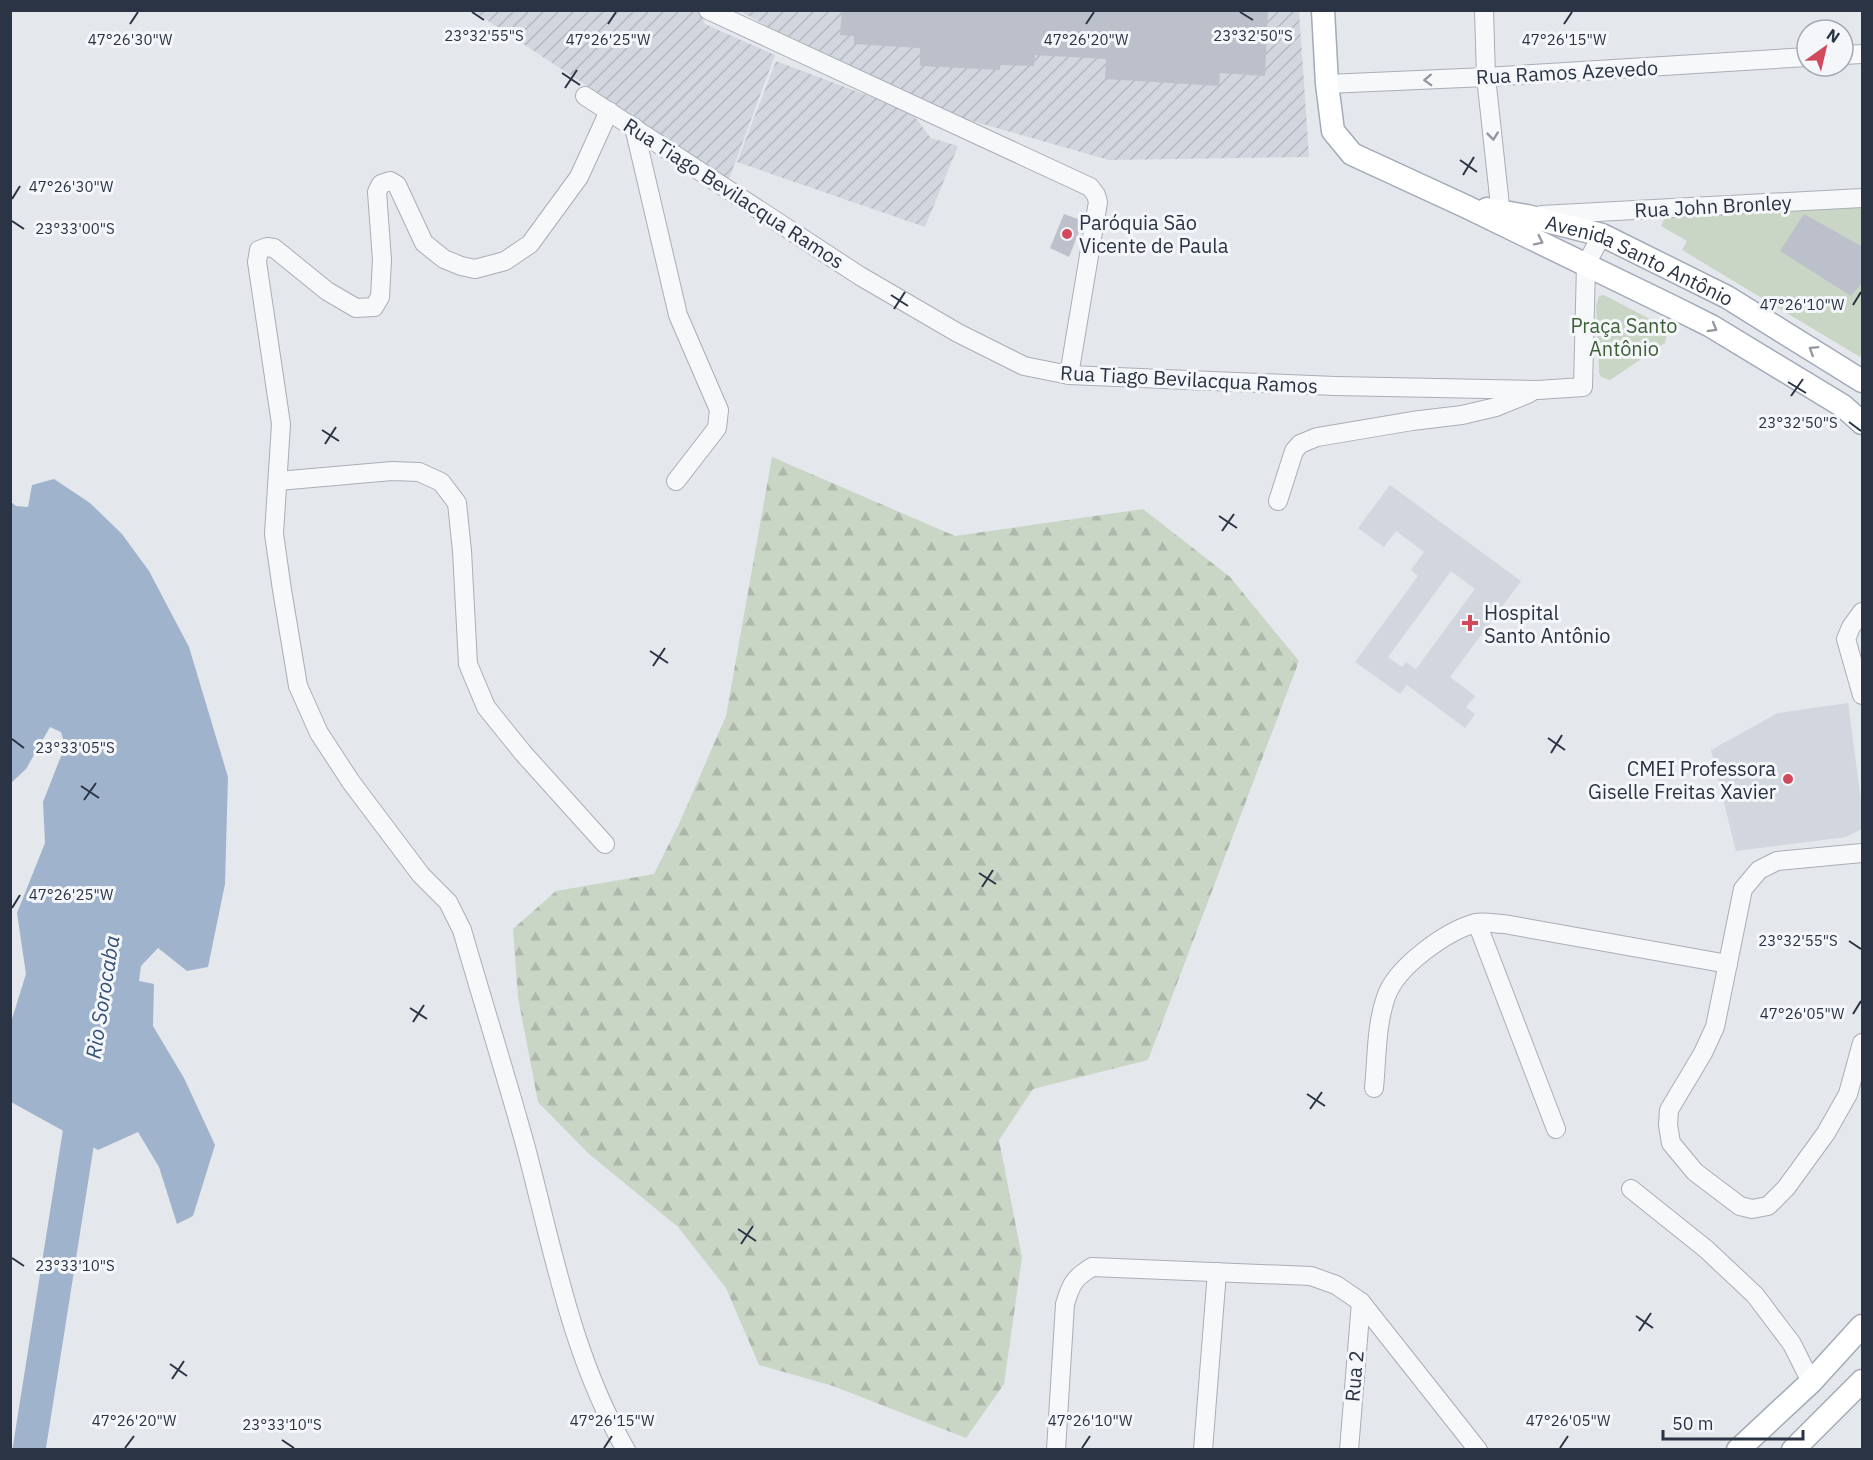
<svg xmlns="http://www.w3.org/2000/svg" width="1873" height="1460" font-family="'IBM Plex Sans',sans-serif">
<style>
.built{fill:#d2d6de;fill-rule:evenodd}
.industrial{fill:url(#industrial-furrows)}
.forest{fill:url(#forest-firs)}
.park{fill:#c9d6c5}
.water{fill:#9fb4cc}
.lines{fill:none;stroke-linecap:round;stroke-linejoin:round}
.river{stroke:#9fb4cc;stroke-width:33}
.building{fill:#bbc0ca}
.minor-casing{stroke:#a9aeb7;stroke-width:20}
.major-casing{stroke:#a3abb8;stroke-width:25}
.minor{stroke:#f7f8fa;stroke-width:18}
.major{stroke:#fff;stroke-width:22}
.oneway{stroke:#9196a0}
.oneway2{stroke:#959aa2}
.ticks{fill:none;stroke:#2b3445;stroke-width:2}
.poi-dot{fill:#d1495b;stroke:#f4f6f9;stroke-width:2}
.labels{text-anchor:middle;dominant-baseline:central;stroke-width:6;stroke-linejoin:round;paint-order:stroke}
.street-label{font-size:20px;fill:#2b3445;stroke:#f4f6f9}
.poi-label{font-size:20px;fill:#2b3445;stroke:#f4f6f9;text-anchor:start}
.park-label{font-size:20px;fill:#3f6138;stroke:#f4f6f9}
.water-label{font-size:21px;font-style:italic;fill:#34527a;stroke:#f4f6f9}
.ticks-label{font-size:15px;text-anchor:middle;fill:#2b3445;stroke:#f4f6f9;stroke-width:6;stroke-linejoin:round;paint-order:stroke}
</style>
<defs>
<pattern id="industrial-furrows" width="10" height="10" patternUnits="userSpaceOnUse" patternTransform="scale(1.5)"><rect width="10" height="10" fill="#d2d6de"/><path d="M-1 1l2-2M0 10L10 0M9 11l2-2" fill="none" stroke="#b4b8c0"/></pattern>
<pattern id="forest-firs" width="22" height="20" patternUnits="userSpaceOnUse" patternTransform="scale(1.5)"><rect width="22" height="20" fill="#c9d6c5"/><path d="M5 1l3.5 6h-7zM16 11l3.5 6h-7z" fill="#adb8ab"/></pattern>
</defs>
<rect width="100%" height="100%" fill="#e4e7ec"/>
<g class="built">
<path d="M1390,485l131,96 -71,96 25,19 -9,11 9,7 -10,14 -58,-43 -7,9 -45,-32 63,-86 -7,-6 13,-18 -28,-21 -12,16 -26,-19zM1451,571l24,18 -59,80 -10,-7 -4,5 -14,-10z"/>
<path d="M1848,703l14,105v21l-16,8 -110,14 -25,-101 67,-37z"/>
</g>
<g class="industrial">
<path d="M473,11h226l6,13 70,31 -46,124z"/>
<path d="M740,11h559l10,146 -200,3 -151,-43 -140,-62z"/>
<path d="M776,61l135,51 20,26 27,8 -33,81 -188,-65z"/>
</g>
<path class="forest" d="M772,457l183,79 188,-27 87,68 69,84 -151,399 -115,29 -34,51 23,117 -18,127 -38,54 -133,-52 -74,-21 -33,-77 -48,-61 -89,-73 -51,-52 -20,-105 -5,-68 43,-38 98,-17 25,-50 47,-108z"/>
<g class="park">
<path d="M1862,204v145l-2,8 -178,-107 5,-9 -26,-15 6,-13z"/>
<path d="M1604,295l61,32 2,6 -2,10 -55,37 -9,-3 -2,-5 -3,-67 3,-9z"/>
</g>
<path class="water" d="M54,479l36,24 32,31 27,37 40,76 39,130 -3,107 -17,83 -21,4 -29,-23 -17,18 -2,15 15,3 -1,42 31,52 31,67 -22,71 -16,8 -18,-57 -21,-35 -40,18 -87,-48v-80l15,-48 -9,-61 28,-70 -2,-41 22,-56 -4,-14 -11,-5 -24,42 -15,14v-281l5,4 12,1 4,-22z"/>
<g class="lines">
<path class="river" d="M29,1450l56,-354"/>
</g>
<g class="building">
<path d="M842,10h426l-3,66 -45,-3 -1,13 -114,-7 1,-20 -71,-4 -1,11 -34,-1v5l-80,-4v-18l-66,-4v-8l-14,-1z"/>
<path d="M1064,214l19,7 -14,36 -19,-9z"/>
<path d="M1804,214l59,33v35l-12,14 -71,-45z"/>
</g>
<g class="lines">
<g class="minor-casing">
<g id="minor">
<path d="M708,10l382,177 6,8 2,7 -29,173"/>
<path d="M1484,10l2,67 16,147"/>
<path d="M1843,55l19,-1"/>
<path d="M1327,84l159,-7 321,-20"/>
<path d="M585,96l275,180 98,57 66,33 45,9 266,11 203,4 45,-3 3,-123 16,-29"/>
<path d="M609,111l-30,66 -49,67 -25,17 -30,8 -14,-3 -17,-7 -20,-16 -27,-58 -7,-4 -9,3 -4,8 5,68 -2,37 -6,10 -18,1 -29,-17 -53,-43 -7,-1 -8,3 -2,12 24,162 -7,110 8,56 16,96 21,47 32,49 70,93 27,27 14,28c21,73 44,145 64,218 27,102 46,209 100,302"/>
<path d="M634,127l44,188 41,95 -2,18 -41,53"/>
<path d="M1541,215l321,-17"/>
<path d="M278,481l114,-10 27,1 22,10 16,21 5,48 6,113 18,43 37,46 82,91"/>
<path d="M1278,501l16,-50 6,-7 17,-7 95,-16 50,-6 34,-8 34,-14"/>
<path d="M1862,612l-11,15 -5,12 16,56"/>
<path d="M1862,853l-85,8 -18,9 -16,19 -28,138 -12,26 -34,57 -1,15 3,18 24,29 45,34 12,3 16,-3 18,-18 40,-55 22,-39 14,-51"/>
<path d="M1477,923l79,206"/>
<path d="M1374,1088c3,-30 2,-63 12,-91 10,-30 60,-66 90,-74 8,-2 19,1 28,1l224,40"/>
<path d="M1631,1189l75,60 49,46 37,49 19,38"/>
<path d="M1056,1450l9,-146c6,-20 9,-26 27,-37l219,9 25,9 25,17 117,148"/>
<path d="M1203,1450l14,-178"/>
<path d="M1349,1450l12,-148"/>
</g>
</g>
<g class="major-casing">
<g id="major">
<path d="M1323,10l4,74 6,47 19,23 115,53 208,101 36,18 132,80 19,17"/>
<path id="s1" d="M1487,209l40,7 75,19 125,62 135,84"/>
<path d="M1738,1450l73,-68 51,-56"/>
<path d="M1793,1450l69,-69"/>
</g>
</g>
<use href="#minor" class="minor"/>
<use href="#major" class="major"/>
</g>
<defs><path id="oneway-chevron" d="M-2-3.5L2.5 0L-2 3.5" fill="none" stroke-width="1.6" stroke-linecap="round" stroke-linejoin="round" transform="scale(1.5)"/></defs>
<g class="oneway">
<use href="#oneway-chevron" transform="translate(1428 80) rotate(178)"/>
<use href="#oneway-chevron" transform="translate(1493 136) rotate(84)"/>
</g>
<g class="oneway2">
<use href="#oneway-chevron" transform="translate(1539 241) rotate(26)"/>
<use href="#oneway-chevron" transform="translate(1713 328) rotate(30)"/>
<use href="#oneway-chevron" transform="translate(1813 350) rotate(-148)"/>
</g>
<path class="ticks" d="M472,12l12,8M1240,12l13,8M130,24l8,-12M608,24l8,-12M1086,24l8,-12M1564,24l8,-12M562,73l18,12M565,88l12,-18M1460,160l17,12M1463,175l11,-18M12,199l8,-13M12,221l12,8M891,295l17,11M1853,305l8,-13M894,309l11,-17M1788,382l18,11M1791,396l12,-17M1849,422l12,9M322,430l17,11M325,444l11,-17M1219,516l18,12M1222,531l12,-17M650,651l18,12M653,666l12,-18M1548,738l17,12M12,739l12,9M1551,753l11,-18M81,786l18,12M84,800l12,-17M979,873l17,11M982,887l11,-17M12,908l8,-13M1849,941l12,8M410,1008l17,11M1853,1014l8,-13M413,1022l11,-17M1307,1094l18,12M1310,1109l12,-17M738,1229l18,12M741,1244l12,-18M12,1258l12,8M1636,1316l17,12M1639,1331l12,-18M170,1364l17,12M172,1379l12,-18M282,1440l12,8M125,1448l9,-12M604,1448l8,-12M1082,1448l8,-12M1560,1448l8,-12"/>
<g class="poi-dot">
<circle cx="1067" cy="234" r="6"/>
<path d="M1467 614h6v6h6v6h-6v6h-6v-6h-6v-6h6z"/>
<circle cx="1788" cy="779" r="6"/>
</g>
<g class="labels">
<g class="street-label">
<text transform="translate(1567 72) rotate(-3)">Rua Ramos Azevedo</text>
<text transform="translate(734 193) rotate(33)">Rua Tiago Bevilacqua Ramos</text>
<text transform="translate(1713 206) rotate(-3)">Rua John Bronley</text>
<text stroke="none"><textPath href="#s1" startOffset="162">Avenida Santo Antônio</textPath></text>
<text transform="translate(1189 379) rotate(3)">Rua Tiago Bevilacqua Ramos</text>
<text transform="translate(1354 1376) rotate(-85)">Rua 2</text>
</g>
<g class="poi-label">
<text x="1079" y="222">Paróquia São<tspan x="1079" dy="23">Vicente de Paula</tspan></text>
<text x="1484" y="612">Hospital<tspan x="1484" dy="23">Santo Antônio</tspan></text>
<text x="1776" y="768" text-anchor="end">CMEI Professora<tspan x="1776" dy="23">Giselle Freitas Xavier</tspan></text>
</g>
<g class="park-label">
<text x="1624" y="325">Praça Santo<tspan x="1624" dy="23">Antônio</tspan></text>
</g>
<g class="water-label">
<text transform="translate(102 997) rotate(-81)">Rio Sorocaba</text>
</g>
</g>
<g class="ticks-label">
<text x="484" y="41">23°32'55"S</text>
<text x="1253" y="41">23°32'50"S</text>
<text x="130" y="45">47°26'30"W</text>
<text x="608" y="45">47°26'25"W</text>
<text x="1086" y="45">47°26'20"W</text>
<text x="1564" y="45">47°26'15"W</text>
<text x="71" y="192">47°26'30"W</text>
<text x="75" y="234">23°33'00"S</text>
<text x="1802" y="310">47°26'10"W</text>
<text x="1798" y="428">23°32'50"S</text>
<text x="75" y="753">23°33'05"S</text>
<text x="71" y="900">47°26'25"W</text>
<text x="1798" y="946">23°32'55"S</text>
<text x="1802" y="1019">47°26'05"W</text>
<text x="75" y="1271">23°33'10"S</text>
<text x="134" y="1426">47°26'20"W</text>
<text x="612" y="1426">47°26'15"W</text>
<text x="1090" y="1426">47°26'10"W</text>
<text x="1568" y="1426">47°26'05"W</text>
<text x="282" y="1430">23°33'10"S</text>
</g>
<rect width="1873" height="1460" fill="none" stroke="#2b3445" stroke-width="24"/>
<g transform="translate(1825 48) rotate(34)"><circle r="28" fill="#f4f6f9" stroke="#a4a8b1" stroke-width="1.5"/>
<path d="M0-4.5L10 22L0 15L-10 22Z" fill="#d1495b"/>
<text y="-9" font-size="16" font-weight="bold" text-anchor="middle" fill="#2b3445">N</text>
</g>
<path d="M1663 1430v9h140v-9" fill="none" stroke="#2b3445" stroke-width="3"/>
<text x="1672" y="1430" font-size="18" fill="#2b3445" stroke="#f4f6f9" stroke-width="4.5" paint-order="stroke">50 m</text>
</svg>
